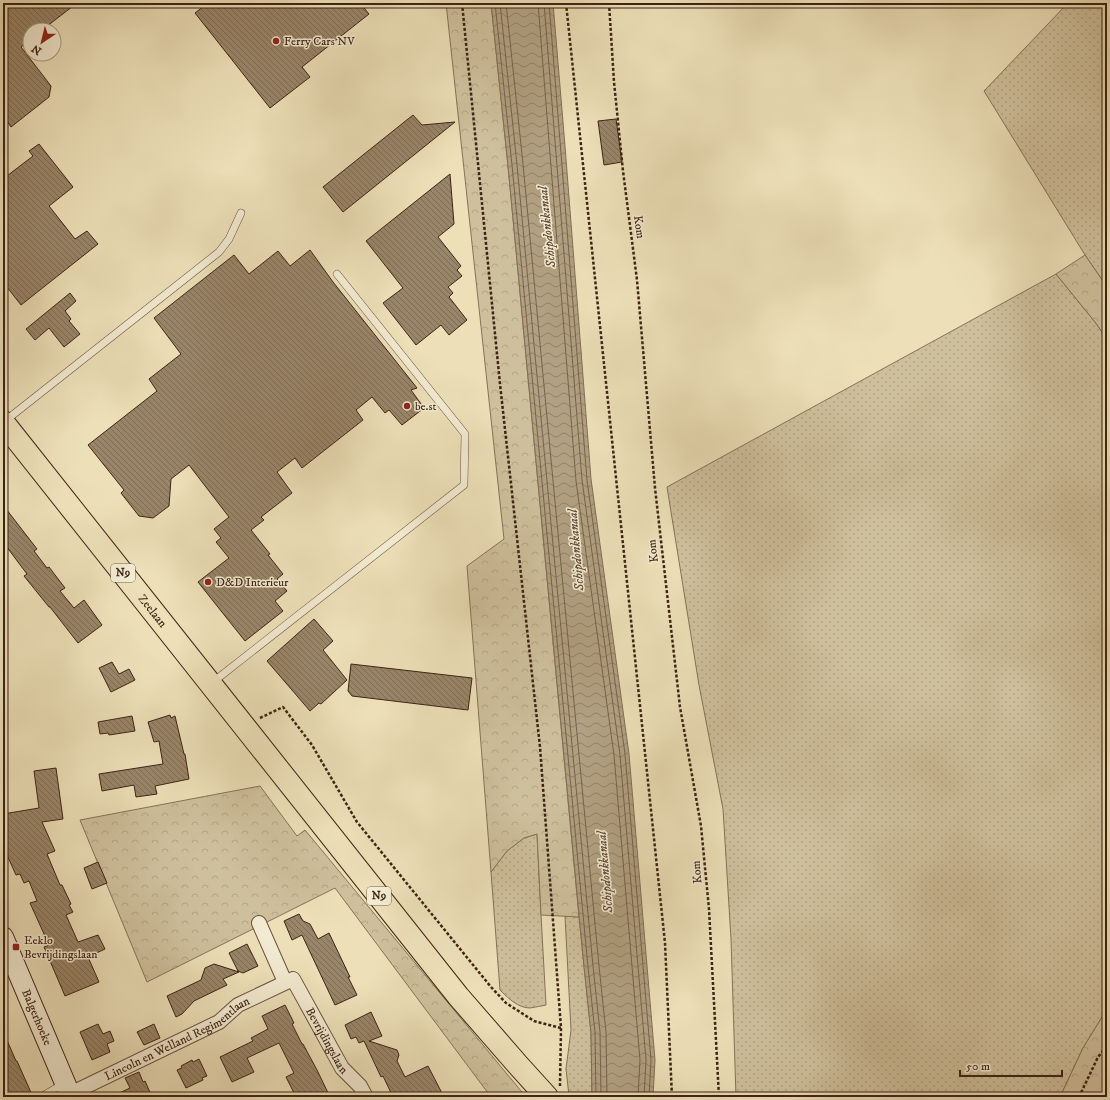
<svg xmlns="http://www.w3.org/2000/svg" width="1110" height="1100" font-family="'IM FELL DW Pica',serif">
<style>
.grass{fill:url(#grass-dots);stroke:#867258}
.forest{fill:url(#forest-crowns);stroke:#867258}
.water{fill:url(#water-waves);stroke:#836e55}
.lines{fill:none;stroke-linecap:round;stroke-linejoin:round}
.shore{stroke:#77624a;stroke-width:1}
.building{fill:url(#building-back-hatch);stroke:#3d2313}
.service-casing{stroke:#69523c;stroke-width:8}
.minor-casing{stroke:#69523c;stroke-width:16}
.secondary-casing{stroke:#3d2313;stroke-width:22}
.primary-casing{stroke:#3d2313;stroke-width:24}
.path{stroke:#3d2313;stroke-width:2.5;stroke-dasharray:3 2;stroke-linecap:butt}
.service{stroke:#f3ebd2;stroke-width:7}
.minor{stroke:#f3ebd2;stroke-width:14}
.secondary{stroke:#f3ebd2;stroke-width:20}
.primary{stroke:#ede0b9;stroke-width:22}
.poi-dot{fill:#8f2418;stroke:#f3ebd2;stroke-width:1.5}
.labels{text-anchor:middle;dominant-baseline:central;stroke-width:3;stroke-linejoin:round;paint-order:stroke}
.shield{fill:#f3ebd2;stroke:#745f4c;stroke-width:1}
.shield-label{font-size:11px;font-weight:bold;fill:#3d2313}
.poi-label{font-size:12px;fill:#3d2313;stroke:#f3ebd2;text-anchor:start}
.street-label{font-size:12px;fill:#3d2313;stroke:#f3ebd2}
.water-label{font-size:13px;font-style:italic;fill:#604834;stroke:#f3ebd2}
</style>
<defs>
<pattern id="grass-dots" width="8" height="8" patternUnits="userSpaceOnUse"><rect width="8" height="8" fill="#cfc09d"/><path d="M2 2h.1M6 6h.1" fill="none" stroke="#b3a586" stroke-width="1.8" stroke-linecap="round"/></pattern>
<pattern id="forest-crowns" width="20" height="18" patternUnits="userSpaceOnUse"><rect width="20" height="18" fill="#cfc09d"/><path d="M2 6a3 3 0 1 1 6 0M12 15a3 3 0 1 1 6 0" fill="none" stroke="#b3a586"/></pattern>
<pattern id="water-waves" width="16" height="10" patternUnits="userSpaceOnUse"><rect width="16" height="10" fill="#b1a081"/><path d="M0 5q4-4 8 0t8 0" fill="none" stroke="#918268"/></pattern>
<pattern id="building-back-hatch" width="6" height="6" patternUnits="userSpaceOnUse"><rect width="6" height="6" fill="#998569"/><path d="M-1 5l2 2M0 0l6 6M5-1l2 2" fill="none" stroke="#7e6c55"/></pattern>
</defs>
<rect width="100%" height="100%" fill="#ede0b9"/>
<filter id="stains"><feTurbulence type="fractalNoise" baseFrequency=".005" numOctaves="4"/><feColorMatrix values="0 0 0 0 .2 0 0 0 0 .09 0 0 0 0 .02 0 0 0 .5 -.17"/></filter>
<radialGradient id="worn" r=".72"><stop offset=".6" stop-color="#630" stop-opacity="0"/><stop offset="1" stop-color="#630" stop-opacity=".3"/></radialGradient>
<g class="grass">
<path d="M1068,3h39v284l-22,-32 -101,-164z"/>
<path d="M1056,274l39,48 12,17v670l-24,39 -23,49h-324l-5,-158 -8,-130 -24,-124 -32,-198z"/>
<path d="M537,834l4,81 5,90c-5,1 -10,2 -16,3 -12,0 -22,-10 -30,-18l-9,-118 16,-21 17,-13z"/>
<path d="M565,916l14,1 12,116 1,64h-22l-1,-1 -3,-27 5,-39z"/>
</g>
<g class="forest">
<path d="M446,3h45l17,163 71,751 -38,-2 -4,-81 -13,4 -17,13 -16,21 -24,-306 37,-27z"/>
<path d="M1085,255l22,32v52l-12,-17 -39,-48z"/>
<path d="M260,786l37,50 8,-6 221,267h-35l-156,-209 -188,94 -67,-162z"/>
<path d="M1107,1009v88h-47l23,-49z"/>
</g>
<path class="water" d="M491,3h62l12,143 26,333 38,275 26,306 -2,37h-61l-1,-64 -7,-66 -76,-801z"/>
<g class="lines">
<g class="shore">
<path d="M495,3l17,162 76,802 7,65 1,65"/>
<path d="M500,3l17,162 76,801 7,66 1,65"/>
<path d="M506,3l17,161 76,802 7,66 1,65"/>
<path d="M538,3l38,478 38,274 26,305 -2,37"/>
<path d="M544,3l38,477 38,275 26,305 -2,37"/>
<path d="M549,3l38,477 38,274 26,306 -2,37"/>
</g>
</g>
<g class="building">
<path d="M3,3h74l-35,27h-12v10l-9,7 30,39 -2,11 -38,30 -8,-11z"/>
<path d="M208,3h152l9,11 -67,53 8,10 -40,31 -75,-95z"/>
<path d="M413,115l9,10 33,-3 -112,90 -20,-25z"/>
<path d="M616,119l6,43 -18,3 -6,-44z"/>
<path d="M39,144l34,43 -24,19 26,33 12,-8 11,13 -77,61 -18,-23v-103l30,-23 -4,-5z"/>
<path d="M450,174l4,50 -16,13 23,29 -4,4 5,6 -14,11 5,6 -4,4 18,23 -18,15 -8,-10 -25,20 -33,-42 20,-15 -37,-47z"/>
<path d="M310,250l23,32 84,106 -6,2 13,18 -22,17 -13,-15 -4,3 -13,-16 -16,13 7,10 -61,48 -7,-10 -18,14 15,21 -31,24 3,3 -13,10 19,24 -2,1 15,19 -6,5 10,12 -12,10 8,10 -38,30 -47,-59 31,-24 -13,-16 5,-4 -7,-9 15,-12 -40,-52 -18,14 -2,27 -16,12 -14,-2 -18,-23 3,-3 -36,-45 69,-54 -8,-12 32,-25 -27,-36 80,-63 15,19 29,-23 12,15z"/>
<path d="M70,293l6,8 -11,10 6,8 -2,2 11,13 -16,13 -15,-19 -14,12 -9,-11z"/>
<path d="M3,505l34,44 -3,2 13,17 2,-1 16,21 -5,3 14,17 10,-8 18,25 -24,18 -28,-36h-1l-25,-31 3,-2 -24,-32z"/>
<path d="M314,619l19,22 -10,9 24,30 -26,24 -2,-1 -9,8 -43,-50z"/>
<path d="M112,662l7,12 10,-5 6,11 -24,12 -12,-24z"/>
<path d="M351,664l121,14 -4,32 -116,-14 -4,-5z"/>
<path d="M170,715l1,3 4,-2 9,38h1l4,25 -34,7 2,8 -21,3 -2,-12 -32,6 -3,-17 64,-10 -4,-23 -5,1 -6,-20z"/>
<path d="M132,716l3,15 -26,4 -1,-2 -8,1 -2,-12z"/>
<path d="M56,768l7,51 -21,3 13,29 -8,3 13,31h2l9,19 -2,1 4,7 -7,3 12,27 20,-7 7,14 -17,8 11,25 -34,14 -21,-49 5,-2 -19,-42 7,-2 -8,-20 -5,2 -4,-9 -4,1 -13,-29v-32l36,-6 -5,-37z"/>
<path d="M98,862l9,21 -15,6 -8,-21z"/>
<path d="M299,914l4,7 7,3 8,15 11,-6 21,44h-2l9,18 -22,10 -33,-70 -10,5 -8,-19z"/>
<path d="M247,944l11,22 -15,7 -5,-2 -9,-18z"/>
<path d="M214,964l25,8 -16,7 4,6 -33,16 -12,13 -6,3 -9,-21 34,-16 4,-12z"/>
<path d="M285,1005l9,18 -2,1 10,20h1l14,26 13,27h-34l-10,-20 8,-4 -15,-30 -32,15 7,14 -22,10 -12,-25 33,-16 -2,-3 17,-9 -6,-13z"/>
<path d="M371,1012l11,24 -13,5 28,9 2,5 -2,6 8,16 23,-11 16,31h-51l-10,-21 -2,1 -17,-36 -5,2 -3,-6 -5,2 -6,-14z"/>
<path d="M98,1024l5,10 7,-3 4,10 -7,3 3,8 -18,8 -12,-28z"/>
<path d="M154,1024l6,14 -16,7 -7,-13z"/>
<path d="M3,1031l13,30h1l16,36h-30z"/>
<path d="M199,1059l8,17 -5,2 1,2 -17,8 -9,-18 5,-2 -1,-2 11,-6 1,2z"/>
<path d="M139,1072l4,10 2,-1 7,16h-41l19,-9 -5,-10z"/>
</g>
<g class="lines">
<g class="service-casing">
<g id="service">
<path d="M5,421l214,-169 10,-13 12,-26"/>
<path d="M213,682l251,-197 1,-51 -128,-160"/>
<path d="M41,1097l22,-13"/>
</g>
</g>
<g class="minor-casing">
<g id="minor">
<path d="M259,923l26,59"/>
<path id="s1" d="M70,1094l149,-72 19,-17 55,-26 49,89 18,18 6,11"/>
</g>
</g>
<g class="secondary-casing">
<g id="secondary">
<path id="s2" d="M3,937l68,160"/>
</g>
</g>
<g class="primary-casing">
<g id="primary">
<path id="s3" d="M3,422l455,574 60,69 29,32"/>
</g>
</g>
<g class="path">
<path d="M462,3l38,381 40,363 21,281 -1,58"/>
<path d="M566,3l99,940 7,154"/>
<path d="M609,3l5,79 9,89 14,109 18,208 25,219 21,119 8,83 10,188"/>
<path d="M260,718l23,-11 29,38 45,77 134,165 15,16 28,18 27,7"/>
<path d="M1079,1097l19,-40 9,-11"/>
</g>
<use href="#service" class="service"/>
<use href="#minor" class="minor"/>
<use href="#secondary" class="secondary"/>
<use href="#primary" class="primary"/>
</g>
<g class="poi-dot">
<circle cx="276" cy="41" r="4"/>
<circle cx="407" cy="406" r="4"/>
<circle cx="208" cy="582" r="4"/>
<rect x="12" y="943" width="8" height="8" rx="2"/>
</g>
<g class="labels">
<g class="shield">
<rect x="111" y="564" width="24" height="18" rx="3"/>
<rect x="367" y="887" width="24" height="18" rx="3"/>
</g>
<g class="shield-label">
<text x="123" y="573">N9</text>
<text x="379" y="896">N9</text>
</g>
<g class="poi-label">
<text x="284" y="41">Ferry Cars NV</text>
<text x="415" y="406">be.st</text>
<text x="216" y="582">D&amp;D Interieur</text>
<text x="24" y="940">Eeklo<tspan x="24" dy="14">Bevrijdingslaan</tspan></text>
</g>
<g class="street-label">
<text transform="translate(639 227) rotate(82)">Kom</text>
<text transform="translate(653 551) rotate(-97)">Kom</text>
<text stroke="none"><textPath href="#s3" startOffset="241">Zeelaan</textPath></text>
<text transform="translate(697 872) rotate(-95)">Kom</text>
<text stroke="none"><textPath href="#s2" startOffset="87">Balgerhoeke</textPath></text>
<text stroke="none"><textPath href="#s1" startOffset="121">Lincoln en Welland Regimentlaan</textPath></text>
<text stroke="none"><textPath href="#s1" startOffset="322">Bevrijdingslaan</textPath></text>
</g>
<g class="water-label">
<text transform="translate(547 227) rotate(-96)">Schipdonkkanaal</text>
<text transform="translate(576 550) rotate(-95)">Schipdonkkanaal</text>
<text transform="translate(605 872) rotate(-95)">Schipdonkkanaal</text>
</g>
</g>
<rect width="1110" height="1100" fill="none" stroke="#ede0b9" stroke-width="16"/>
<rect x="4" y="4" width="1102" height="1092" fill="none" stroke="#3d2313" stroke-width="2"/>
<rect x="8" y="8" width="1094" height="1084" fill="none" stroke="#3d2313"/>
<g transform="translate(42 42) rotate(215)"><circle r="19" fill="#f3ebd2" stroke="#aa9b86"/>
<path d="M0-3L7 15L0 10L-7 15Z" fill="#8f2418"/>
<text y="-6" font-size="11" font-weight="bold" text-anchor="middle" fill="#3d2313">N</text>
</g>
<path d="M960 1070v6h102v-6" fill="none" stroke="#3d2313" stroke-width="2"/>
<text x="966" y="1070" font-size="12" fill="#3d2313" stroke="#f3ebd2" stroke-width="3" paint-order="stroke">50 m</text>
<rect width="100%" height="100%" filter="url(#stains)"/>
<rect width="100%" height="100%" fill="url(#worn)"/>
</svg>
